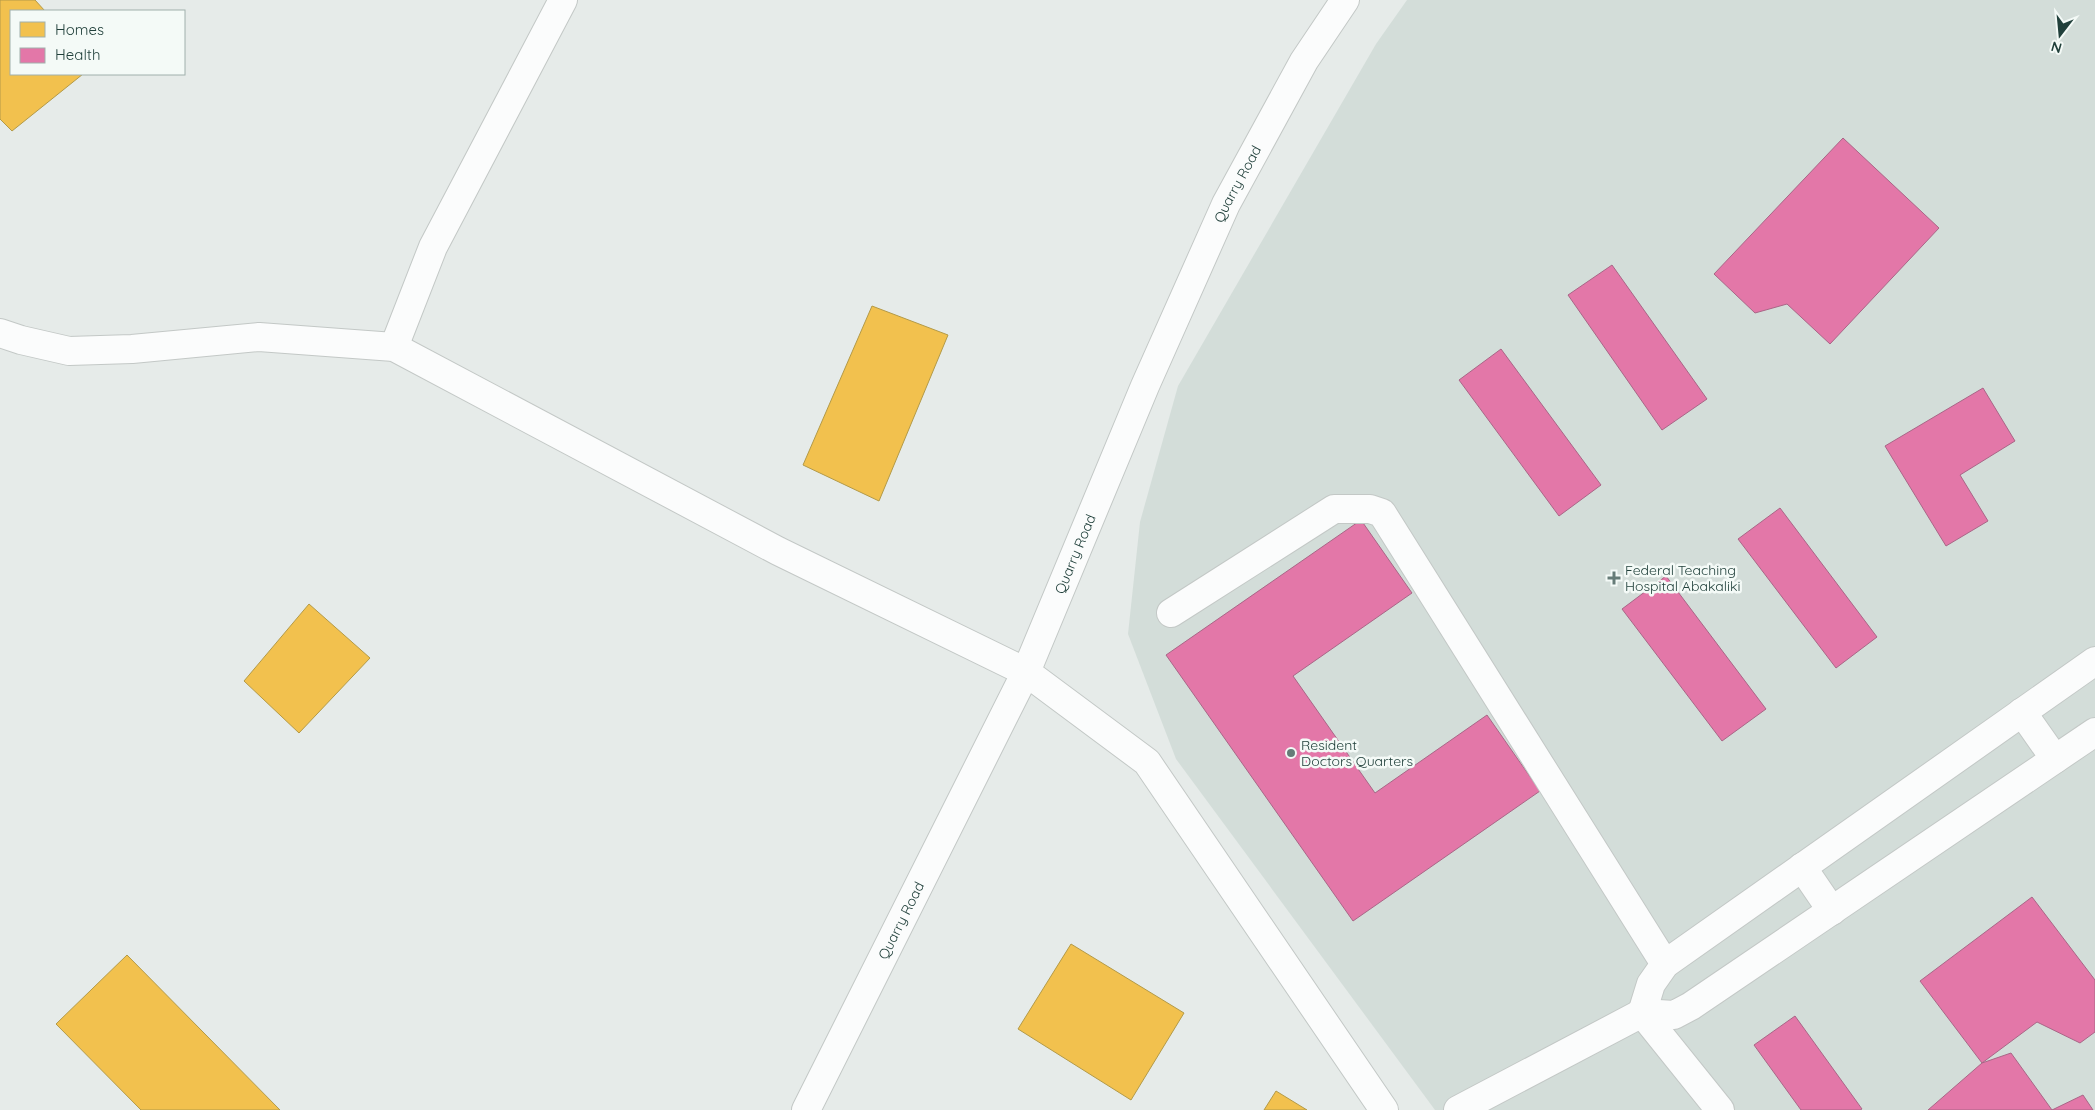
<svg xmlns="http://www.w3.org/2000/svg" width="2095" height="1110" font-family="Quicksand,sans-serif">
<style>
.built{fill:#d3ddd9}
.homes{fill:#f2c14e;stroke:#b39a48}
.health{fill:#e377a8;stroke:#a96687}
.lines{fill:none;stroke-linecap:round;stroke-linejoin:round}
.minor-casing{stroke:#c3c8c6;stroke-width:30}
.minor{stroke:#fbfcfc;stroke-width:28}
.poi-dot{fill:#667c78;stroke:#f4faf7;stroke-width:2}
.labels{text-anchor:middle;dominant-baseline:central;stroke-width:5;stroke-linejoin:round;paint-order:stroke}
.street-label{font-size:14px;fill:#21403b;stroke:#f4faf7}
.poi-label{font-size:14px;fill:#21403b;stroke:#f4faf7;text-anchor:start}
</style>
<rect width="100%" height="100%" fill="#e6ebe9"/>
<path class="built" d="M1407,0h688v1110h-660l-259,-351 -48,-125 12,-112 38,-136 198,-342z"/>
<g class="homes">
<path d="M0,0h35l10,11h-34v63h72l-71,57 -12,-12z"/>
<path d="M872,306l76,29 -69,166 -76,-36z"/>
<path d="M309,604l61,54 -71,75 -55,-52z"/>
<path d="M1071,944l113,69 -53,87 -113,-71z"/>
<path d="M127,955l153,155h-139l-85,-86z"/>
<path d="M1276,1091l31,19h-43z"/>
</g>
<g class="health">
<path d="M1843,138l96,90 -109,116 -43,-40 -32,9 -41,-39z"/>
<path d="M1612,265l95,134 -45,31 -94,-135z"/>
<path d="M1501,349l100,136 -42,31 -100,-136z"/>
<path d="M1983,388l32,53 -55,34 28,46 -42,25 -61,-100z"/>
<path d="M1780,508l97,129 -41,31 -98,-129z"/>
<path d="M1361,520l51,73 -119,83 82,117 112,-78 53,76 -187,130 -187,-266z"/>
<path d="M1666,576l100,133 -44,32 -100,-132z"/>
<path d="M2032,897l63,83v52l-15,11 -43,-21 -55,41 -62,-82z"/>
<path d="M1795,1016l67,93 -2,1h-59l-47,-65z"/>
<path d="M2011,1053l41,57h-124l54,-47z"/>
<path d="M2083,1095l10,15h-41z"/>
</g>
<g class="lines">
<g class="minor-casing">
<g id="minor">
<path d="M0,333l21,7 48,11 63,-2 127,-12 135,10 384,204 248,121 121,90 237,348"/>
<path d="M394,347l39,-100 130,-247"/>
<path d="M1171,613l163,-104h36l12,4 283,451"/>
<path d="M2022,712l33,47"/>
<path d="M1802,867l30,44"/>
<path d="M1642,1013l9,-29 14,-20 430,-303"/>
<path d="M1642,1013l78,97"/>
<path id="s1" d="M806,1110l220,-438 119,-286 81,-182 78,-143 41,-61"/>
<path d="M1458,1110l184,-97 32,2 17,-9 404,-274"/>
</g>
</g>
<use href="#minor" class="minor"/>
</g>
<g class="poi-dot">
<path d="M1611.5 570.5h5v5h5v5h-5v5h-5v-5h-5v-5h5z"/>
<circle cx="1291" cy="753" r="5"/>
</g>
<g class="labels">
<g class="street-label">
<text stroke="none"><textPath href="#s1" startOffset="1022">Quarry Road</textPath></text>
<text stroke="none"><textPath href="#s1" startOffset="618">Quarry Road</textPath></text>
<text stroke="none"><textPath href="#s1" startOffset="212">Quarry Road</textPath></text>
</g>
<g class="poi-label">
<text x="1625" y="570">Federal Teaching<tspan x="1625" dy="16">Hospital Abakaliki</tspan></text>
<text x="1301" y="745">Resident<tspan x="1301" dy="16">Doctors Quarters</tspan></text>
</g>
</g>
<rect x="10" y="10" width="175" height="65" fill="#f4faf7" stroke="#a0b0ac"/>
<rect x="20" y="22" width="25" height="15" fill="#f2c14e" stroke="#a0b0ac"/>
<text x="55" y="35" font-size="15" fill="#21403b">Homes</text>
<rect x="20" y="48" width="25" height="15" fill="#e377a8" stroke="#a0b0ac"/>
<text x="55" y="60" font-size="15" fill="#21403b">Health</text>
<g transform="translate(2060 35) rotate(196)" stroke="#f4faf7" stroke-width="4" paint-order="stroke">
<path d="M0-4L9 19L0 12L-9 19Z" fill="#21403b"/>
<text y="-8" font-size="14" font-weight="bold" text-anchor="middle" fill="#21403b">N</text>
</g>
</svg>
